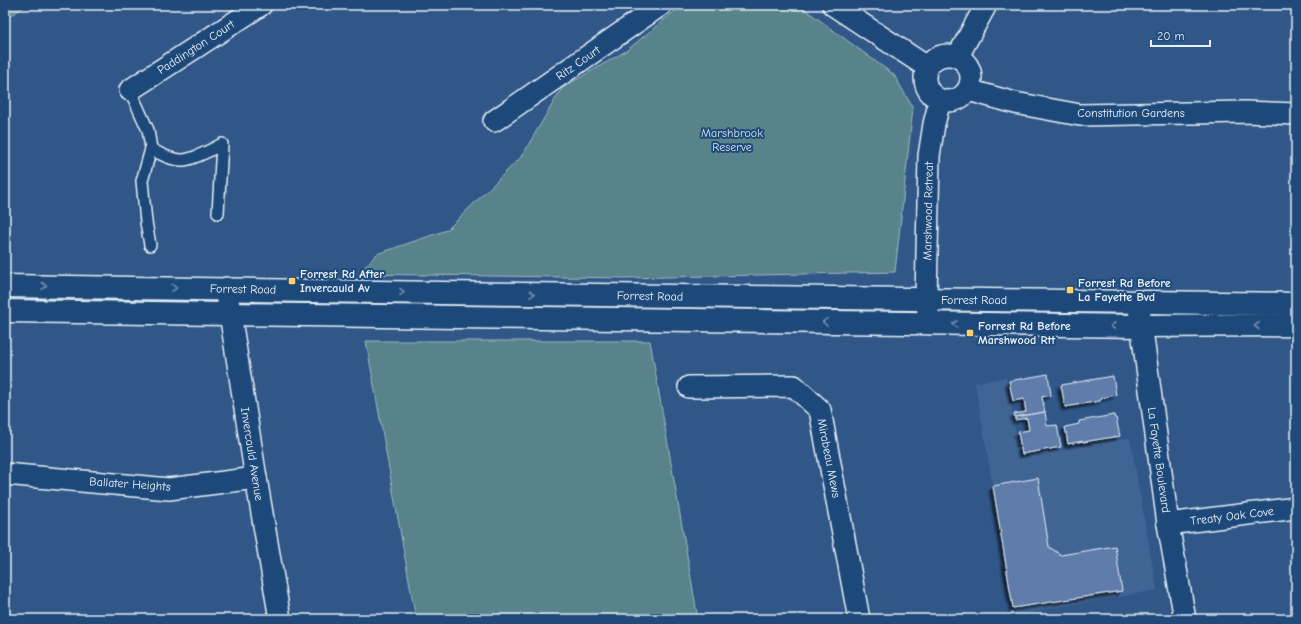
<svg xmlns="http://www.w3.org/2000/svg" width="1301" height="624" font-family="'Comic Neue',sans-serif">
<style>
.built{fill:#416594}
.green{fill:#59838a;stroke:#a0bac1}
.building{fill:#5f7baa;stroke:#e8f1f8;filter:url(#shadow)}
.lines{fill:none;stroke-linecap:round;stroke-linejoin:round}
.service-casing{stroke:#e8f1f8;stroke-width:14}
.minor-casing{stroke:#e8f1f8;stroke-width:24}
.secondary-casing{stroke:#e8f1f8;stroke-width:25}
.service{stroke:#1f4a7a;stroke-width:11}
.minor{stroke:#1f4a7a;stroke-width:21}
.secondary{stroke:#1f4a7a;stroke-width:22}
.oneway{stroke:#6f8dac}
.poi-dot{fill:#ffd166;stroke:#1f4a7a;stroke-width:1.5}
.labels{text-anchor:middle;dominant-baseline:central;stroke-width:4;stroke-linejoin:round;paint-order:stroke}
.street-label{font-size:12px;fill:#e8f1f8;stroke:#1f4a7a}
.park-label{font-size:12px;fill:#d3e0e8;stroke:#1f4a7a}
.poi-label{font-size:12px;font-weight:bold;fill:#e8f1f8;stroke:#1f4a7a;text-anchor:start}
</style>
<defs>
<filter id="shadow"><feDropShadow dx="-3.5" dy="3.5" stdDeviation="1" flood-color="#0009"/></filter>
</defs>
<rect width="100%" height="100%" fill="#305788"/>
<filter id="ink" filterUnits="userSpaceOnUse"><feTurbulence type="fractalNoise" baseFrequency=".025" numOctaves="2"/><feDisplacementMap in="SourceGraphic" scale="8" xChannelSelector="R" yChannelSelector="G"/><feConvolveMatrix kernelMatrix="1 2 1 2 8 2 1 2 1" color-interpolation-filters="sRGB"/></filter>
<g filter="url(#ink)">
<path class="built" d="M1006,377l14,80 110,-19 27,152 -142,25 -40,-232z"/>
<g class="green">
<path d="M5,5h22l-22,14z"/>
<path d="M682,5h117l95,70 19,33 -18,164 -271,6 -266,-4 19,-20 70,-24 74,-73 41,-69 64,-37z"/>
<path d="M366,341h284l48,278h-282z"/>
</g>
<g class="building">
<path d="M1048,374l3,21 -9,2 3,15 -30,5 -1,-3 12,-2 -2,-13 -11,2 -4,-20z"/>
<path d="M1113,376l3,19 -14,3v1l-2,1v1l-35,6 -4,-22z"/>
<path d="M1045,412l2,14 10,-1 4,22 -39,7 -4,-22 11,-2 -2,-12 -12,2v-3z"/>
<path d="M1114,415l1,3h1l4,18 -37,6v-1l-15,3 -3,-17 14,-3v-3z"/>
<path d="M1038,478l11,69 12,8 54,-9 7,45 -109,17 -20,-122z"/>
</g>
<g class="lines">
<g class="service-casing">
<g id="service">
<path d="M130,90l18,40 3,19 -9,32 4,41 4,23"/>
<path d="M151,149c9,5 22,12 33,11 13,-2 27,-10 38,-16l-4,69"/>
</g>
</g>
<g class="minor-casing">
<g id="minor">
<path d="M833,5l94,62"/>
<circle cx="948" cy="78" r="23"/>
<path d="M958,56l28,-51"/>
<path d="M130,90l131,-85"/>
<path d="M968,90l47,13 65,12 165,-3 51,2"/>
<path d="M494,121l167,-116"/>
<path d="M226,288l30,190 24,141"/>
<path d="M1138,301l30,223 17,95"/>
<path d="M930,323l-4,-23 3,-144 5,-32 6,-24"/>
<path d="M689,387l105,-1 26,24 39,209"/>
<path d="M5,474l164,15 87,-11"/>
<path d="M1168,524l128,-16"/>
</g>
</g>
<g class="secondary-casing">
<g id="secondary">
<path d="M5,286l436,7 855,11"/>
<path d="M5,311l1136,15 155,-1"/>
</g>
</g>
<use href="#service" class="service"/>
<use href="#minor" class="minor"/>
<use href="#secondary" class="secondary"/>
</g>
<defs><path id="oneway-chevron" d="M-2-3.5L2.5 0L-2 3.5" fill="none" stroke-width="1.6" stroke-linecap="round" stroke-linejoin="round"/></defs>
<g class="oneway">
<use href="#oneway-chevron" transform="translate(44 286) rotate(1)"/>
<use href="#oneway-chevron" transform="translate(174 288) rotate(1)"/>
<use href="#oneway-chevron" transform="translate(402 292) rotate(1)"/>
<use href="#oneway-chevron" transform="translate(532 294) rotate(1)"/>
<use href="#oneway-chevron" transform="translate(825 322) rotate(-179)"/>
<use href="#oneway-chevron" transform="translate(955 324) rotate(-179)"/>
<use href="#oneway-chevron" transform="translate(1113 326) rotate(-179)"/>
<use href="#oneway-chevron" transform="translate(1257 326) rotate(180)"/>
</g>
</g>
<g class="poi-dot">
<rect x="288" y="277" width="8" height="8" rx="2"/>
<rect x="1066" y="286" width="8" height="8" rx="2"/>
<rect x="966" y="329" width="8" height="8" rx="2"/>
</g>
<g class="labels">
<g class="street-label">
<text transform="translate(196 47) rotate(-33)">Paddington Court</text>
<text transform="translate(578 63) rotate(-35)">Ritz Court</text>
<text x="1131" y="113">Constitution Gardens</text>
<text transform="translate(928 211) rotate(-89)">Marshwood Retreat</text>
<text transform="translate(243 289) rotate(1)">Forrest Road</text>
<text transform="translate(650 296) rotate(1)">Forrest Road</text>
<text x="974" y="300">Forrest Road</text>
<text transform="translate(252 454) rotate(81)">Invercauld Avenue</text>
<text transform="translate(829 458) rotate(79)">Mirabeau Mews</text>
<text transform="translate(1159 460) rotate(82)">La Fayette Boulevard</text>
<text transform="translate(130 484) rotate(4)">Ballater Heights</text>
<text transform="translate(1232 516) rotate(-7)">Treaty Oak Cove</text>
</g>
<g class="park-label">
<text x="732" y="133">Marshbrook<tspan x="732" dy="14">Reserve</tspan></text>
</g>
<g class="poi-label">
<text x="300" y="274">Forrest Rd After<tspan x="300" dy="14">Invercauld Av</tspan></text>
<text x="1078" y="283">Forrest Rd Before<tspan x="1078" dy="14">La Fayette Bvd</tspan></text>
<text x="978" y="326">Forrest Rd Before<tspan x="978" dy="14">Marshwood Rtt</tspan></text>
</g>
</g>
<rect width="1301" height="624" fill="none" stroke="#1f4a7a" stroke-width="20"/>
<rect x="10" y="10" width="1281" height="604" fill="none" stroke="#e8f1f8" stroke-width="1.5" filter="url(#ink)"/>
<path d="M1151 40v6h59v-6" fill="none" stroke="#e8f1f8" stroke-width="2"/>
<text x="1157" y="40" font-size="12" fill="#e8f1f8" stroke="#1f4a7a" stroke-width="3" paint-order="stroke">20 m</text>
</svg>
